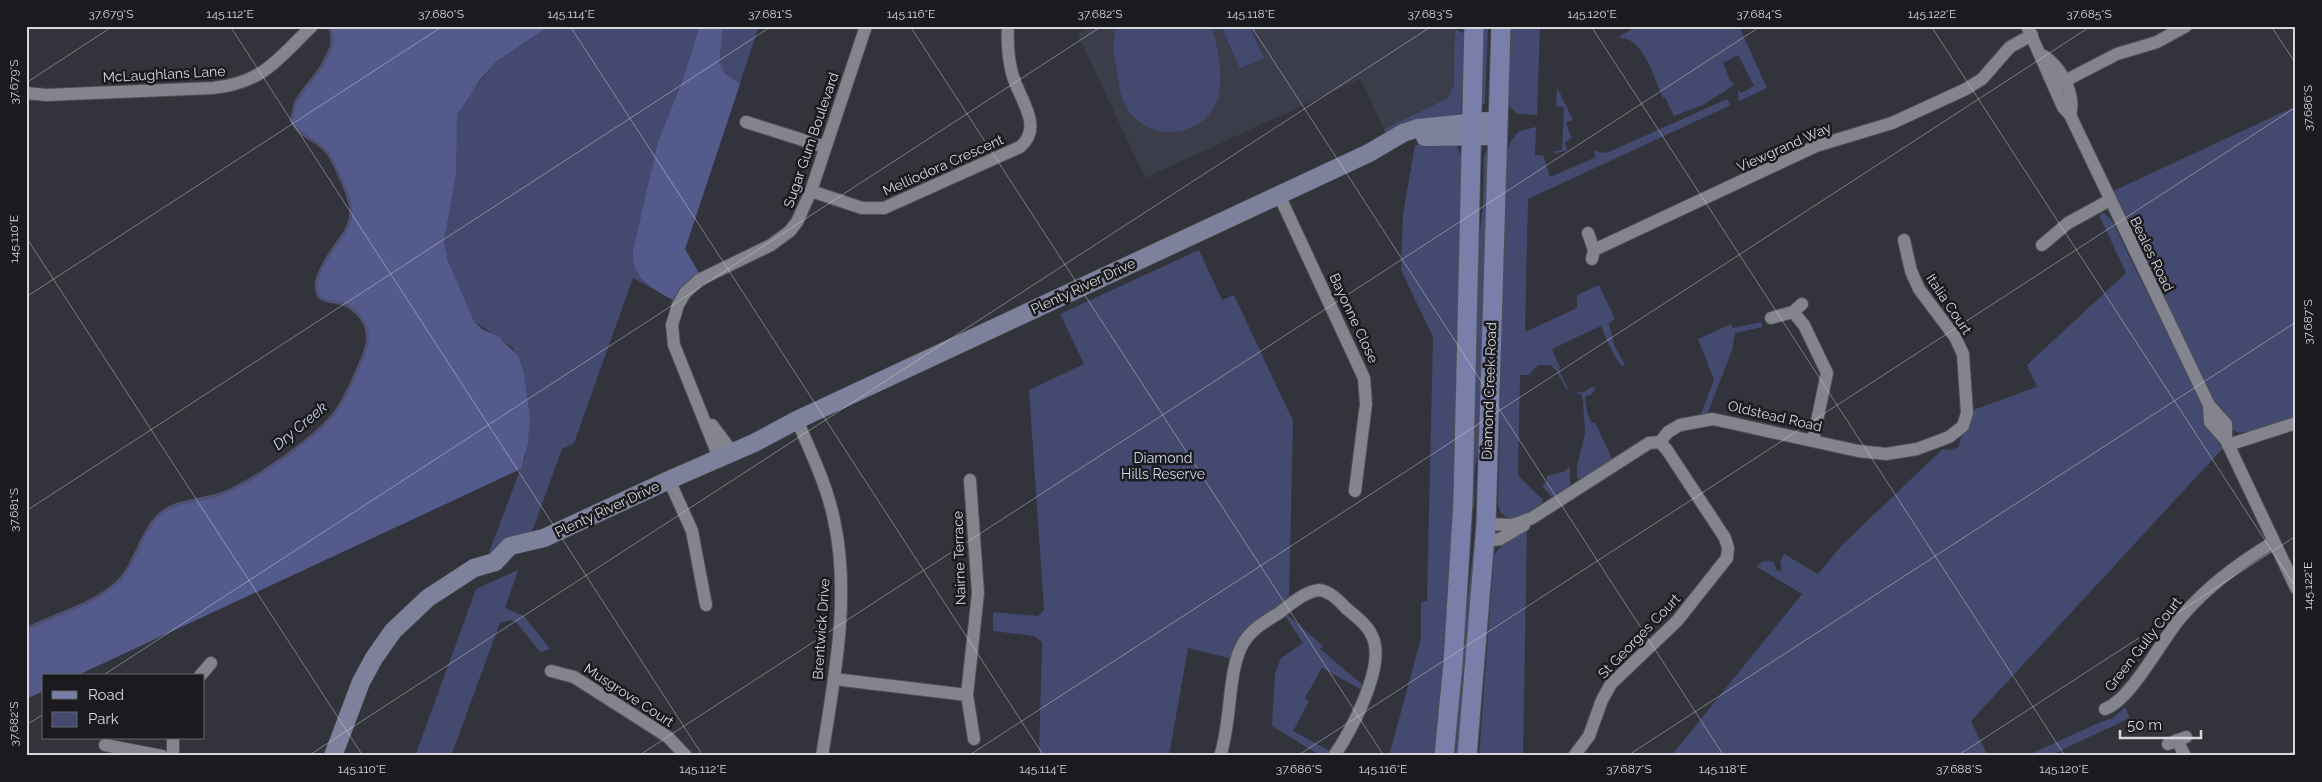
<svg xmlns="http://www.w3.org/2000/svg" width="2322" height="782" font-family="Raleway,sans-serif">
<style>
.built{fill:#3b3d4a}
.green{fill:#444970}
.forest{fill:#545a8c}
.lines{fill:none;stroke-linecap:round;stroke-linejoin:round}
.stream{stroke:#4f5070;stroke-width:3}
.street-casing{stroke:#4f5056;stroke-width:14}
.secondary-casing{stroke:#4f5056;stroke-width:19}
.primary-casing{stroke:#4f5056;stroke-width:21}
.street{stroke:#83848d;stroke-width:12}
.secondary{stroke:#7e819b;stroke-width:18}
.primary{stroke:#797fa9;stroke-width:19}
.ticks{fill:none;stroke:#d6d7dc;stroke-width:1;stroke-opacity:0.45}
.labels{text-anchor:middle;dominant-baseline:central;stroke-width:5;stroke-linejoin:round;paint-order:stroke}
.street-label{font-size:14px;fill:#d6d7dc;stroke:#1b1b1f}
.park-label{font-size:14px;fill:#d1d7f6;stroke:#1b1b1f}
.water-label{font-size:15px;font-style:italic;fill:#cfd5f5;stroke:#1b1b1f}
.neatline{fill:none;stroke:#d6d7dc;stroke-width:2}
.ticks-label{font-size:12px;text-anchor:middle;fill:#d6d7dc}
</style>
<rect width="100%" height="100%" fill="#32333b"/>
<path class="built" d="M1085,26h371l-2,60 -8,13 -62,30 -24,-50 -215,99 -67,-143z"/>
<g class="green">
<path d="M549,26h210l-74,223 14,24 -13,10 -13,17 -40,-22 -59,165 -12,6 -33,91 -33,16 -8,-1 37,-98 4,-25 -1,-30 -4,-29 -12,-26 -38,-26 -26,-60 -4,-20 12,-65 -1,-51 2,-9 8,-16 31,-38z"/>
<path d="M1117,26h94c7,20 13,52 7,72 -12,37 -62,46 -87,16 -10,-12 -12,-27 -14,-43 -3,-15 -6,-29 0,-45z"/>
<path d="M1221,26h28l15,32 -24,10z"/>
<path d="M1482,26h6l-3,78 -6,1z"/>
<path d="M1509,26h31l-3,89 -19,-1 -11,-9z"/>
<path d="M1637,26h102l28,62 -28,13 -1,-10 1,-1 2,3 13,-7 -16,-31 -15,8 7,17 4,4 -3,3 -28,18 -29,11 -9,-19 -2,1c-8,-18 -20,-61 -43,-60v-2z"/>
<path d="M1455,29l10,5 -4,79 -3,4 -71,18 -3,-6 62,-30 8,-13z"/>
<path d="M1557,87l16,33 -7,3 6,15 -7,4 2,8 -12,4 -1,-3 8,-1 2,-43 -8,-1z"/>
<path d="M1727,99l4,6 -203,94 -3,133 52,-24v-13l22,-10 16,34 -6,4 5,22 11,20 -3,1c-10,-12 -15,-26 -21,-40l-49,23 8,18 -1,4 9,17 -1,2 -11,-20 -6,-5h-12l-9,10h-9l-2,100 25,25c-6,17 -41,29 -45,5l7,-327c1,-17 0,-35 15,-47l16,-4 -1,28h8l7,22 46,-20 -3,-7 10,3 8,-2z"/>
<path d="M2296,106v312l-24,9 -33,6 -7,-4 -18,-26 -101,-212z"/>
<path d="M1440,142l17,4 5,13 -7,331 -7,123 -14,143h-45l32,-118v-36l6,-1 6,-264 -32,-67 2,-55 12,-70z"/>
<path d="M1487,150l-6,281 -6,37 -1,40h-5l7,-245 7,-57 1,-51z"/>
<path d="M2104,213l7,6 112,229 -252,273 17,35h-317l131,-162 -45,-27c6,-7 8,-7 17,-5l3,9 5,-1 -2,-8 4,-8 34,20 24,-29 89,-85 12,-11 8,1 7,-3 12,-36 67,-24 -10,-22 99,-92 -27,-58z"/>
<path d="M1199,250l23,50 12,-5 59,126 -4,180 -56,58 -45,-11 -19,108h-130l3,-114 -8,-6 -41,-5v-19l45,4 6,-6 -15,-220 55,-26 -24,-50z"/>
<path d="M1761,322l2,5 -28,6 -3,17 -25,65 -7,1 14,-36 -16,-41 33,-15 2,4z"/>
<path d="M1592,387h4l-4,7 -7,3 2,15 5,11 3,-1 18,39 -32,19 -4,-2v-12l8,-32 -2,-34 -2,-6 -10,-1 13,-1z"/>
<path d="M1570,466v20l-17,12 -11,-12 5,-5v-5l18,-5z"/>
<path d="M1527,528l-4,228h-44l15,-201 9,-11z"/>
<path d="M1477,551l-16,205h-11l23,-204z"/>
<path d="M518,570l-13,38 19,8 26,33 -10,3 -23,-29 -6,-3 -11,3 -49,133h-36l61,-167z"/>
<path d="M1285,613l38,33 -3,3 44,37 -2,4 -40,-22 -17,30 4,3 -16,30 39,21 -4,4h-7l-49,-30 3,-53 6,-15 22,-15 -19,-29z"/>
<path d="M2125,707l5,11 -81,38h-23l77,-35 10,-3z"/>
</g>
<g class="forest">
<path d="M330,26h219l-53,36 -16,18 -23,35 -1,61 -12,65 4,20 26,60 8,8 17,8 19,19 6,17 6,44 -2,26 -7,26 -445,207h-32v15l-18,8v-70c31,-16 72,-25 96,-52 16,-20 21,-53 43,-67 17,-11 42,-10 61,-18 31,-14 93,-56 112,-84 8,-12 14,-26 20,-40 5,-11 11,-24 9,-36 -1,-12 -16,-27 -28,-29 -11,-2 -23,-1 -23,-17 -1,-11 17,-38 24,-47 6,-8 11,-16 11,-27 0,-13 -17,-52 -26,-62 -12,-12 -25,-13 -34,-29 2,-6 2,-13 5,-19 12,-31 40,-33 34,-76z"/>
<path d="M700,26h23l-4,37 6,11 15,10 -55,165 14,24 -13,10 -13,17c-20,-11 -42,-23 -40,-49l25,-109 24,-60z"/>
</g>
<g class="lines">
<path class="stream" d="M26,629c31,-16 72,-25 96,-52 16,-20 21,-53 43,-67 17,-11 42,-10 61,-18 31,-14 93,-56 112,-84 8,-12 14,-26 20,-40 5,-11 11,-24 9,-36 -1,-12 -16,-27 -28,-29 -11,-2 -23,-1 -23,-17 -1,-11 17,-38 24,-47 6,-8 11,-16 11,-27 0,-13 -17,-52 -26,-62 -12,-12 -25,-13 -34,-29l5,-20 26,-35 11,-22 -3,-18"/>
<g class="street-casing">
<g id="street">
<path d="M2027,26l36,81 7,8 139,290 17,19v16"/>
<path d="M2044,56c17,11 32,39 26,59"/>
<path d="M2055,86l62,-32 40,-12 29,-16"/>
<path d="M26,93l20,2 167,-7c50,-5 65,-29 99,-62"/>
<path d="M746,122l79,25"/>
<path d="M811,191l51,17h22l136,-61c25,-21 -2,-49 -8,-74 -4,-16 -5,-31 -4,-47"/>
<path d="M1279,195l85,183 2,26 -11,87"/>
<path d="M1588,233l6,17 -2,9"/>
<path d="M2042,245l26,-22 42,-23"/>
<path d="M1594,250l222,-104 76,-23 74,-34 16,-10 28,-32 22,-12"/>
<path d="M1793,312l11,13 23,48 -14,67"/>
<path d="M1771,318l22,-6 9,-8"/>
<path d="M2209,405l1,17 16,18 70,148"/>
<path d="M797,420c14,33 30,65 37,100 17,77 0,160 -12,236"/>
<path d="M712,425l15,20"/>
<path d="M2228,445l68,-22"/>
<path d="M716,450l-42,-105 -2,-20 6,-20 7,-12 14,-13 72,-35 19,-14 7,-9 14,-31 55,-165"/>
<path d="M669,480l23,51 14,74"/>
<path d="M970,480l8,113 -11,102 7,44"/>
<path d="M1486,524l27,1 19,-7 117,-75 11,-1 8,-10 12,-7 33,-6 145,32 28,3 31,-5 32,-12 9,-7 5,-4 4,-13 -4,-59 -8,-17 -36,-48 -8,-18 -7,-31"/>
<path d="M1485,541l15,-2 24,-14"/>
<path d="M551,671l23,6 94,60 18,19"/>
<path d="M200,676l11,-13"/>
<path d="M834,679l133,16"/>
<path d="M2105,709c27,-10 56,-69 77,-93 26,-30 58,-54 92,-74"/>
<path d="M173,738v18"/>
<path d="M2177,740l8,16"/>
<path d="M2168,744l18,-7"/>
<path d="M105,745l57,11"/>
<path d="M1220,756c12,-33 7,-88 24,-114 8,-13 22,-21 35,-29 12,-9 25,-21 40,-23 11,1 20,11 28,19 11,9 23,18 27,32 9,30 -23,90 -40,115"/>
<path d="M1574,756l15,-20 13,-36 9,-16 66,-63 50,-63 1,-10 -3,-10 -58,-88 -7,-8"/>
</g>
</g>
<g class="secondary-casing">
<g id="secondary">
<path d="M1425,137l73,-1"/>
<path d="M333,756l28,-74 13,-24 19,-27 35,-33 46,-30 21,-6 15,-16 34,-8 125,-58 85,-37 43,-23 572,-267 34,-20 15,-5 80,-8"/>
</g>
</g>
<g class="primary-casing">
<g id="primary">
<path d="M1444,756l9,-92 10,-163 11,-475"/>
<path d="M1467,756l19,-232 15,-498"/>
</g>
</g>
<use href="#street" class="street"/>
<use href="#secondary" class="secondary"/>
<use href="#primary" class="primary"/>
</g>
<path class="ticks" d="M230,26l473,730M570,26l474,730M910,26l474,730M1251,26l473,730M1591,26l474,730M1931,26l365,562M2271,26l25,38M26,83l87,-57M26,237l337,519M26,297l417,-271M26,511l746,-485M102,676l1000,-650M26,725l18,-11M308,756l1124,-730M638,756l1123,-730M968,756l1123,-730M1297,756l999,-649M1627,756l669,-434M1957,756l339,-220M2286,756l10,-6"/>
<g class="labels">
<g class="street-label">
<text transform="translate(164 74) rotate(-3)">McLaughlans Lane</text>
<text transform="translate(811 140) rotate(-71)">Sugar Gum Boulevard</text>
<text transform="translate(1784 147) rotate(-24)">Viewgrand Way</text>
<text transform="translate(943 165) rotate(-24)">Melliodora Crescent</text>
<text transform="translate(2152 254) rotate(64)">Beales Road</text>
<text transform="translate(1083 286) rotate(-25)">Plenty River Drive</text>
<text transform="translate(1949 304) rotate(56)">Italia Court</text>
<text transform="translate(1354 318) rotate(65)">Bayonne Close</text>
<text transform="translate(1489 391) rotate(-88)">Diamond Creek Road</text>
<text transform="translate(1775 416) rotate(13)">Oldstead Road</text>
<text transform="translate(607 509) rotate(-25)">Plenty River Drive</text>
<text transform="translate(959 558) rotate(-92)">Nairne Terrace</text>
<text transform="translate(821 629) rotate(-86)">Brentwick Drive</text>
<text transform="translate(1639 636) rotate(-46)">St Georges Court</text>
<text transform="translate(2143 644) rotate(-52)">Green Gully Court</text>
<text transform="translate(629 695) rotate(33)">Musgrove Court</text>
</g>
<g class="park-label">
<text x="1163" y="458">Diamond<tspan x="1163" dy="16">Hills Reserve</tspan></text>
</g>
<g class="water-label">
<text transform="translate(300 426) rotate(-40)">Dry Creek</text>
</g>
</g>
<rect width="2322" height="782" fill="none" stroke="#1b1b1f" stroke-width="55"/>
<rect x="42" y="674" width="162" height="65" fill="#1b1b1f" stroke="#66666b"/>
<rect x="52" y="691" width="25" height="8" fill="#797fa9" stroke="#66666b"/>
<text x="88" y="700" font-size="15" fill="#d6d7dc">Road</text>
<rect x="52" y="712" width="25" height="15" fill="#444970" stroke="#66666b"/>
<text x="88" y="724" font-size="15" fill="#d6d7dc">Park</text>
<path d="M2120 730v8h81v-8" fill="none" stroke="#d6d7dc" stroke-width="2.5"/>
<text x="2127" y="730" font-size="15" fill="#d6d7dc" stroke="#1b1b1f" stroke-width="4" paint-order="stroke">50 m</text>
<rect x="28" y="28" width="2266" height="726" class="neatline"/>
<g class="ticks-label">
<text x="111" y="18">37.679°S</text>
<text x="230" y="18">145.112°E</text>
<text x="441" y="18">37.680°S</text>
<text x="571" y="18">145.114°E</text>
<text x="770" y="18">37.681°S</text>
<text x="911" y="18">145.116°E</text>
<text x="1100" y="18">37.682°S</text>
<text x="1251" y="18">145.118°E</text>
<text x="1430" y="18">37.683°S</text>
<text x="1592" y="18">145.120°E</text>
<text x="1759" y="18">37.684°S</text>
<text x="1932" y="18">145.122°E</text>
<text x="2089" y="18">37.685°S</text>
<text transform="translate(14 82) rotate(-90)" y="4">37.679°S</text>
<text transform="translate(2308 108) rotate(-90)" y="4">37.686°S</text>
<text transform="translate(14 239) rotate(-90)" y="4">145.110°E</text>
<text transform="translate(2308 322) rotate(-90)" y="4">37.687°S</text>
<text transform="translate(14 510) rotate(-90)" y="4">37.681°S</text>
<text transform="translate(2308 586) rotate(-90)" y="4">145.122°E</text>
<text transform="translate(14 724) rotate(-90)" y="4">37.682°S</text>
<text x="362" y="773">145.110°E</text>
<text x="703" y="773">145.112°E</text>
<text x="1043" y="773">145.114°E</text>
<text x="1299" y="773">37.686°S</text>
<text x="1383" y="773">145.116°E</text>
<text x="1629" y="773">37.687°S</text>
<text x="1723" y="773">145.118°E</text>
<text x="1959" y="773">37.688°S</text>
<text x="2064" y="773">145.120°E</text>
</g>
</svg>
